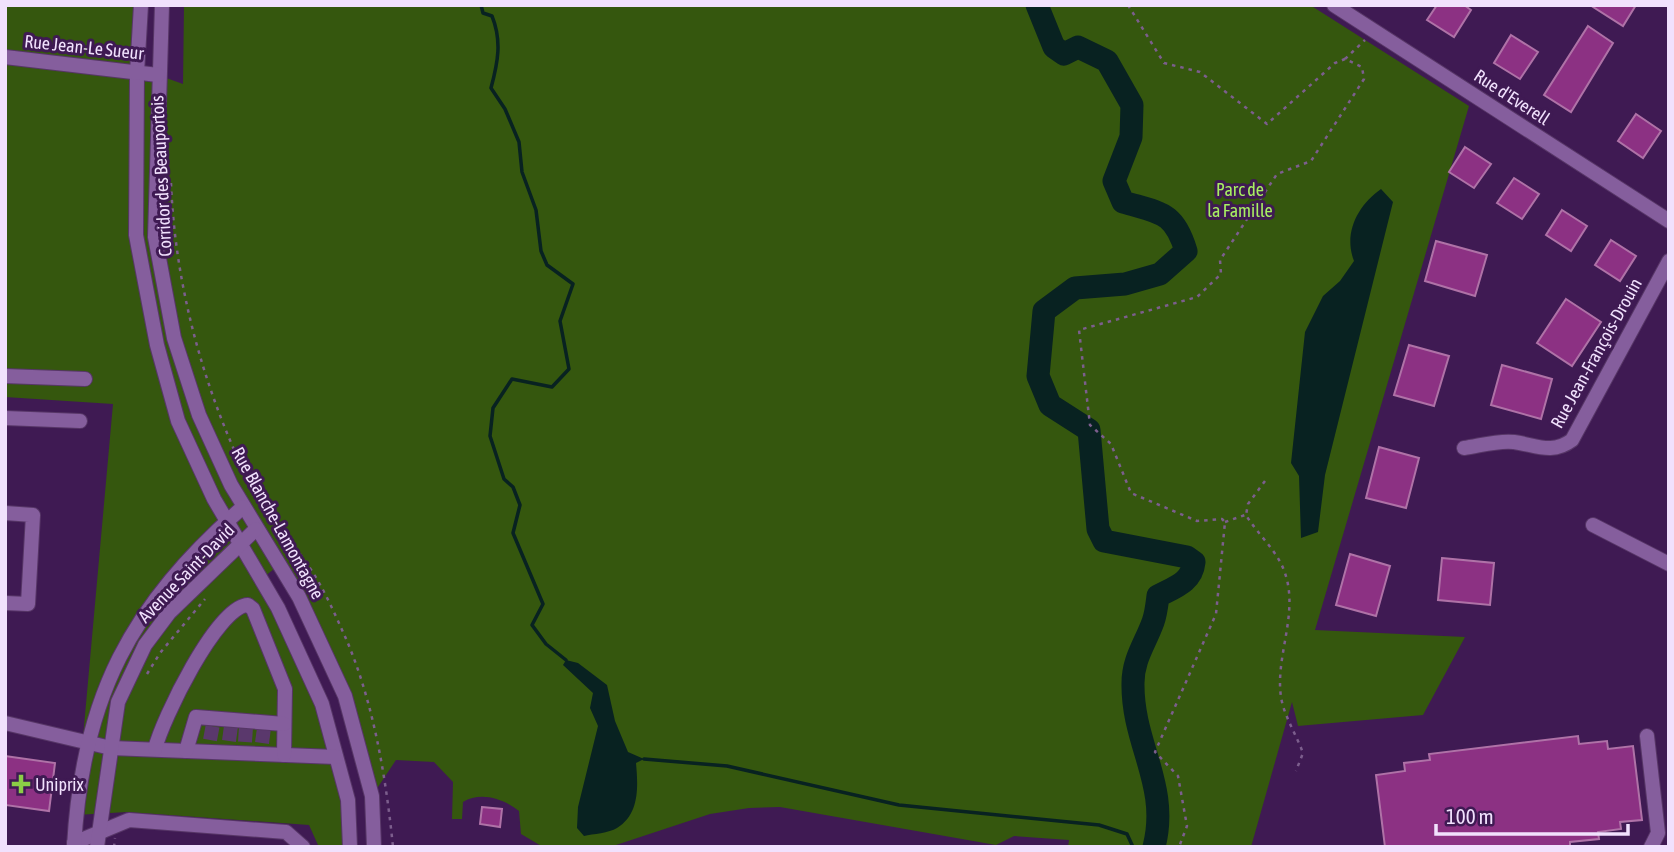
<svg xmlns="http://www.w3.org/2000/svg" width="1674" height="852" font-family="'Asap Condensed',sans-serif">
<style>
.green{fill:#35570e}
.water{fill:#082221}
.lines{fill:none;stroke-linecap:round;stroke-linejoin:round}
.stream{stroke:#082221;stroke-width:3.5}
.river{stroke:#082221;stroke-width:23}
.building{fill:#8c3183;stroke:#af72a7;stroke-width:2}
.minor-tunnel{stroke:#5a386c;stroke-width:14;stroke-dasharray:14 7;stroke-linecap:butt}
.minor-casing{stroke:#573667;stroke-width:16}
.path{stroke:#7c5e8d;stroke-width:2.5;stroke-dasharray:3.5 5;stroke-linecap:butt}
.minor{stroke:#855e9d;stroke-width:14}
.poi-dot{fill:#8bce46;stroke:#3f1a53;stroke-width:2.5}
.labels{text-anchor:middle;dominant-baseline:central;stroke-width:6;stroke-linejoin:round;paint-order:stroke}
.street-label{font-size:18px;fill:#f1e1fd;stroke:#3f1a53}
.park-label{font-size:18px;fill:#a8f162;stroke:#3f1a53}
.poi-label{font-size:18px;fill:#f1e1fd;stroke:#3f1a53;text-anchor:start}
</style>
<rect width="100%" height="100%" fill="#3f1a53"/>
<path class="green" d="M5,5h136l-4,67 21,3 25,9 1,-79h1126l159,101 -154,524 150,7 -42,78 -125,11 -6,-24 -41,145h-183l1,-7 -55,-4 -18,9 -216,-38 -31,1 -39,6 -100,33h-67l-22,-13 -2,-23c-15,-12 -38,-20 -56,-9l-1,17h-10l1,-37 -19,-20 -38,-2 -24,36 -27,-100 -66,-131 -19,15 62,124 26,96 2,47 -32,-2 -9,-20 -182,-13 -51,3 37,-411 -108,-7z"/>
<g class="water">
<path d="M1381,189l12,13 -68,273 -7,57 -17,6 -2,-62 -8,-13 14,-131 18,-36 17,-15 14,-20c-11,-28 4,-56 27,-72z"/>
<path d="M566,660l12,3 29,22 8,36 13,31 16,7 -8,4c2,23 4,51 -19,65 -8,5 -24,6 -33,8l-7,-8 1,-21 20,-81 -8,-18 3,-15 -30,-28z"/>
</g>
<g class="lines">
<g class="stream">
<path d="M481,5l2,8 9,3c10,25 6,46 -1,72l14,21 14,33 3,30 14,38 5,41 6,14 26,19 -13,37 9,48 -17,18 -40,-8 -19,29 -3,28 14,43 9,8 7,18 -7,28 30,71 -11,21 14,19 20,16"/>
<path d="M644,759l83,7 172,39 200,20 28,9 6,13"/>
</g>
<path class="river" d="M1037,5l17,42 10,7 14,-7 29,14 25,44 -1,32 -17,44 9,21c37,11 51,9 63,49l-26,23 -35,10 -50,4 -31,23 -6,65 12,29 39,25 9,99 6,12 83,16 7,5c-2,20 -19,25 -36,34 -1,8 -2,18 -5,26 -8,22 -20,37 -20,61 -1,61 37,102 21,164"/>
</g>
<g class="building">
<path d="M1437,5h27l7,5 -17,27 -27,-17z"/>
<path d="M1590,5h46l-13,21z"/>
<path d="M1588,26l25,17 -42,69 -27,-17z"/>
<path d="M1511,35l27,17 -18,27 -26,-16z"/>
<path d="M1636,114l25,17 -18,27 -25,-17z"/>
<path d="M1465,147l26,17 -17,24 -25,-16z"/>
<path d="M1514,178l25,16 -17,25 -25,-16z"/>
<path d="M1562,210l25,16 -16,25 -25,-16z"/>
<path d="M1611,240l25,16 -16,25 -25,-16z"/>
<path d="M1436,241l51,14 -12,41 -50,-15z"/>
<path d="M1566,299l35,23 -29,44 -35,-23z"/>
<path d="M1409,345l40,11 -15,50 -40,-11z"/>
<path d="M1502,365l50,14 -11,40 -50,-14z"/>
<path d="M1379,447l40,11 -13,50 -40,-10z"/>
<path d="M1350,554l40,12 -14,50 -40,-11z"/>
<path d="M1442,558l52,5 -4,42 -52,-5z"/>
<path d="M1578,736l1,8 28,-3 1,8 25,-3 9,74 -22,2 1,7 -23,3 1,7 -29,3v5h-185l-9,-72 29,-4 -1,-8 26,-3 -1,-6z"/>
<path d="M5,756l50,7 -6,48 -44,-6z"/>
<path d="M482,807l20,2 -2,18 -20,-3z"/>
</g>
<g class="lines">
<g class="minor-tunnel">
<path d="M210,740l3,-16"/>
<path d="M229,741l2,-15"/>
<path d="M245,742l1,-15"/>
<path d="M262,743l2,-15"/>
</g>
<g class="minor-casing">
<g id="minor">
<path d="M141,5l-4,68 -1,162 21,110 21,76 36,78 64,109 44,96 26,96 2,47"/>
<path d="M162,5l-7,232 19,101 25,77 32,70 68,112 46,99 27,100 2,51"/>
<path d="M1334,5l335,216"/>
<path d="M5,57l153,18"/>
<path d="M5,376l80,3"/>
<path d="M5,418l75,3"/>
<path d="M1464,448c15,-2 34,-8 50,-6 22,3 38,13 58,-2l97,-179"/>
<path d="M5,513l28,2 -5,89 -23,-1"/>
<path d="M1593,525l76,39"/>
<path d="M5,723l106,25 225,9"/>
<path d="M1647,736l11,97 -7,14"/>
<path d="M155,749c7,-29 62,-143 93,-144l5,4 32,80 -1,66"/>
<path d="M186,751l10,-34 88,7"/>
<path d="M74,843l55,-23 157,12 17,15"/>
<path d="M74,847c8,-150 57,-242 169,-340"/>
<path d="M97,847l21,-145 27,-57 24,-32 87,-84"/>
</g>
</g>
<g class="path">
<path d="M1128,5l36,58 36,9 67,52 68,-61 10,-4 17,8 2,12 -53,82 -34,13 -57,86 1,14 -24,23 -118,33 11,95 21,19 20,49 66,28 25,-2 3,3 -9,92 -61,138 23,24 9,50 -8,21"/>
<path d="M1345,59l20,-19"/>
<path d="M171,183c4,103 33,208 79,301 14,29 37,51 55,77 17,23 30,53 42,80 27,64 39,137 46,206"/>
<path d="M1265,481l-17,23 -2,11c12,20 31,35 39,58 14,41 -10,83 -4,124 3,19 15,37 22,56l-7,18"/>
<path d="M1225,522l20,-7"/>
<path d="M147,674l13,-21 45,-54"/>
<path d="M114,847l1,-9"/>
</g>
<use href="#minor" class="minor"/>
</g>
<path class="poi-dot" d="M17.5 773.5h7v7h7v7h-7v7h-7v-7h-7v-7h7z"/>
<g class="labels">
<g class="street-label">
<text transform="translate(84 47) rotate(6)">Rue Jean-Le Sueur</text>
<text transform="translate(1512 97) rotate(33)">Rue d'Everell</text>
<text transform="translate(161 176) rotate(-93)">Corridor des Beauportois</text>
<text transform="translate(1596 353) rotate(-61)">Rue Jean-François-Drouin</text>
<text transform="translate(278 523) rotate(61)">Rue Blanche-Lamontagne</text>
<text transform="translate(186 573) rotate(-46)">Avenue Saint-David</text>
</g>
<g class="park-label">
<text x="1240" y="189">Parc de<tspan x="1240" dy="21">la Famille</tspan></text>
</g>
<g class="poi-label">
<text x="35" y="784">Uniprix</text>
</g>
</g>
<rect width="1674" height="852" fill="none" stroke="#f1e1fd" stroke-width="14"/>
<path d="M1436 824v10h192v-10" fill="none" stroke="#f1e1fd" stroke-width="3.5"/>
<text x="1446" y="824" font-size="21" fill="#f1e1fd" stroke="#3f1a53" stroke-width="5" paint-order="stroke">100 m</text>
</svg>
